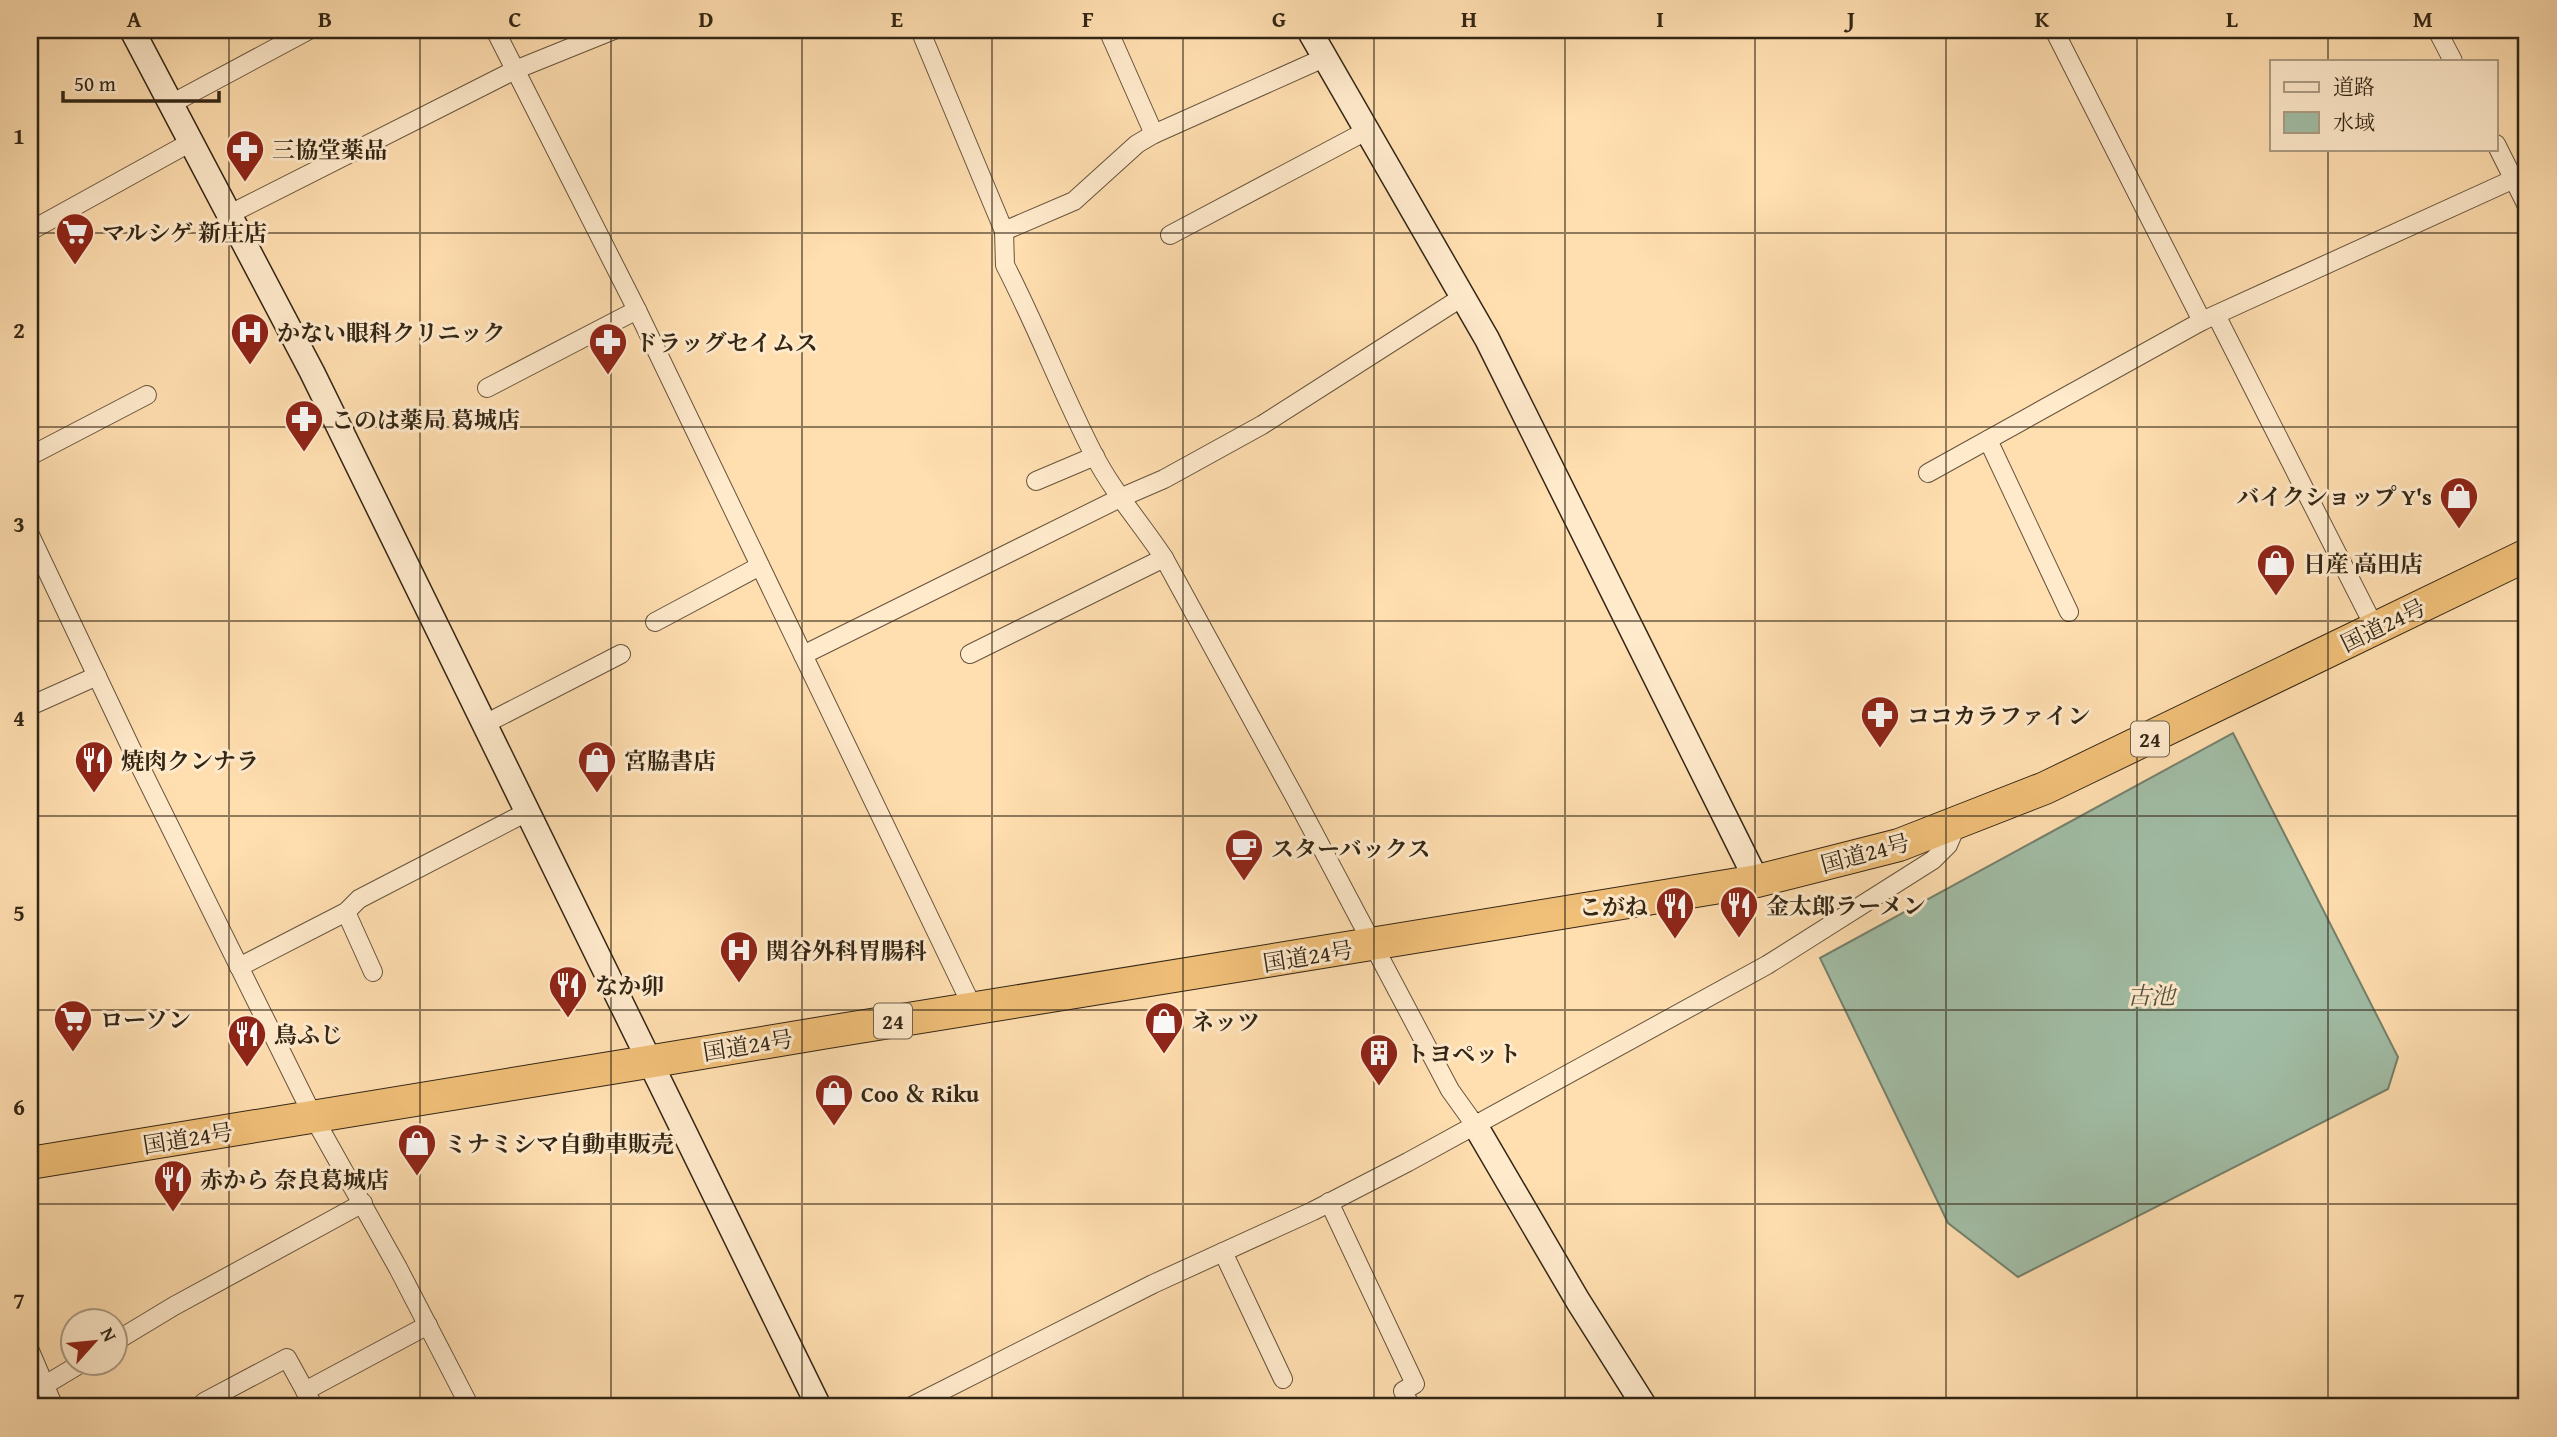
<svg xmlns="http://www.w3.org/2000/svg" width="2557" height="1437" font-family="'Gentium Book Plus','Noto Serif JP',serif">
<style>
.water{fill:#a1bda6;stroke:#75816c;stroke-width:2}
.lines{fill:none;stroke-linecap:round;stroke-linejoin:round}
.street-casing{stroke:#66543c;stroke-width:20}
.secondary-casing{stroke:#332615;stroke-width:27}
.highway-casing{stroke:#332615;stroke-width:34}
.street{stroke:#ffeacc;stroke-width:18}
.secondary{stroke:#ffeacc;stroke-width:24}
.highway{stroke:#f0bf78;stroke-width:32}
.grid{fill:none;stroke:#332615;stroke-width:2;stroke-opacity:0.55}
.labels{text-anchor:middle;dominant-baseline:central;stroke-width:6;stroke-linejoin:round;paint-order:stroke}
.shield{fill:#ffeacc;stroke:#70614c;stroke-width:2}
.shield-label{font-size:21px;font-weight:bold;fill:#332615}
.poi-label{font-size:23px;font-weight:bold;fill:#332615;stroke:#ffeacc;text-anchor:start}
.street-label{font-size:23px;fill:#332615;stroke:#ffeacc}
.water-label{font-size:24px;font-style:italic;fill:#545340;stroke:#ffeacc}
.neatline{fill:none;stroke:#332615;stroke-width:2.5}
.grid-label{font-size:23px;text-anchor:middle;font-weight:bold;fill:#332615}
</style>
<rect width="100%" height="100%" fill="#ffdeb0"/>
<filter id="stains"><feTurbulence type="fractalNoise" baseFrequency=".00286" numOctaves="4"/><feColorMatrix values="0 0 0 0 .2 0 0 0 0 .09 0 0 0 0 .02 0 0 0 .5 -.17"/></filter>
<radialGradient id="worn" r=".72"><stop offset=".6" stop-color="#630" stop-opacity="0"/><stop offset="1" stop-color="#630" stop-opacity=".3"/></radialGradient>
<path class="water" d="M2233,733l165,324 -10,32 -370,188 -70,-54 -128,-265z"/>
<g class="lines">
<g class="street-casing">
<g id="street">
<path d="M495,30l142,280 336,698"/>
<path d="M920,30l84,201 1,34c32,62 57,128 89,190 19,37 47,68 70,103l134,245 152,287 25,35"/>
<path d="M1108,30l46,104"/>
<path d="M2054,30l148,291"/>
<path d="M2437,30l16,31"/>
<path d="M171,104l138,-74"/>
<path d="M2496,144l31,62"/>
<path d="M230,214l285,-144 99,-40"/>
<path d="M30,231l161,-89"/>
<path d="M1004,231l70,-30 63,-57 17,-10 172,-77"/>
<path d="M1170,235l198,-105"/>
<path d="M2216,315l159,313"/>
<path d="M487,388l150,-78"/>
<path d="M1988,440l81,172"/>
<path d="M30,456l117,-61"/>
<path d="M1928,473l274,-152 312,-142"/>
<path d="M1036,481l59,-25"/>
<path d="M30,535l102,215 182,368 84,150 72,139"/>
<path d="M655,622l105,-56"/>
<path d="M970,654l194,-96"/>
<path d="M803,655l317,-157 44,-19 98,-54 202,-129"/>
<path d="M30,706l67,-30"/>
<path d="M483,725l138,-71"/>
<path d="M346,912l27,60"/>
<path d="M239,967l107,-55 13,-13 168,-87"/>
<path d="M1329,1202l86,182 -12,7 8,16"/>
<path d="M1223,1252l60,127"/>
<path d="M116,1341l58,-35 189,-103"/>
<path d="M30,1351l24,56"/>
<path d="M45,1385l35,-21"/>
<path d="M305,1391l123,-66"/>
<path d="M207,1407l-3,-5 83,-44 27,49"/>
<path d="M910,1407l243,-123 160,-73 95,-49 359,-197 166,-105 15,-15 9,-21"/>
</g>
</g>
<g class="secondary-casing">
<g id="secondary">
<path d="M132,30l180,342 507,1035"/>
<path d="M1309,30l178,309 270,542"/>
<path d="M1475,1125l103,176 67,106"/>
</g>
</g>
<g class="highway-casing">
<path id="highway" d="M30,1163c266,-42 532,-87 798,-131 310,-51 619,-99 929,-151l142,-36 146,-57 482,-233"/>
</g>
<use href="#street" class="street"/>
<use href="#secondary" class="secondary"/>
<use href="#highway" class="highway"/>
</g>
<path class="grid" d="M229,30v1377M420,30v1377M611,30v1377M802,30v1377M992,30v1377M1183,30v1377M1374,30v1377M1565,30v1377M1755,30v1377M1946,30v1377M2137,30v1377M2328,30v31M2328,149v1258M30,233h2497M30,427h2497M30,621h2497M30,816h2497M30,1010h2497M30,1204h2497"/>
<defs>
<g id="pharmacy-pin" transform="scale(2.0125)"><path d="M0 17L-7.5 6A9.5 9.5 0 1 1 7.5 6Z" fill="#8f2418" stroke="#ffeacc"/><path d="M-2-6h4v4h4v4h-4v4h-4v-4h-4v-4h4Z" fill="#fff"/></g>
<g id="supermarket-pin" transform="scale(2.0125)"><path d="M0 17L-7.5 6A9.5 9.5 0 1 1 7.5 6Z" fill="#8f2418" stroke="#ffeacc"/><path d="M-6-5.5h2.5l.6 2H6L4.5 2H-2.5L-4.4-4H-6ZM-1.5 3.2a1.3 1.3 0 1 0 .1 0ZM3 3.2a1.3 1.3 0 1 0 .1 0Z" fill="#fff"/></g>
<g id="hospital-pin" transform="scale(2.0125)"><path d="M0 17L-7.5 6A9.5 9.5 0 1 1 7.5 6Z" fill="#8f2418" stroke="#ffeacc"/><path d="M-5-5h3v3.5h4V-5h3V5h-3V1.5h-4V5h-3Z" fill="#fff"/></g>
<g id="shop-pin" transform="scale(2.0125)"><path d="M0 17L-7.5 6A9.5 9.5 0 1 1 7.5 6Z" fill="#8f2418" stroke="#ffeacc"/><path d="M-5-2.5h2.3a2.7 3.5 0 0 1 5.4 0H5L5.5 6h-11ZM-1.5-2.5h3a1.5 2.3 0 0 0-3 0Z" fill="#fff"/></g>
<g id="restaurant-pin" transform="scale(2.0125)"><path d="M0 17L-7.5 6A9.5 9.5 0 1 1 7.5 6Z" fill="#8f2418" stroke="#ffeacc"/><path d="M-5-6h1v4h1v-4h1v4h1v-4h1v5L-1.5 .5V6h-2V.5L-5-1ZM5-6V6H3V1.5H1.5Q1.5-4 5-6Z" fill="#fff"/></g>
<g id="cafe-pin" transform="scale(2.0125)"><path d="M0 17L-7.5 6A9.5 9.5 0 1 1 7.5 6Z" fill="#8f2418" stroke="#ffeacc"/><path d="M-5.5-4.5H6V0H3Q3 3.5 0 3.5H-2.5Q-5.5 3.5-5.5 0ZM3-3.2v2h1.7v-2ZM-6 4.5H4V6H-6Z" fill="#fff"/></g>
<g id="building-pin" transform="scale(2.0125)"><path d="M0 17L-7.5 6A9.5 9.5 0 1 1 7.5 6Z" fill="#8f2418" stroke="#ffeacc"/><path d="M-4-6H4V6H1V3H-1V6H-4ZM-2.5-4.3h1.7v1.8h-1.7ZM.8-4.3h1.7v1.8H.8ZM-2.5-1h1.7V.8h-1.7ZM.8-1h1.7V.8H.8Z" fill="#fff"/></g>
</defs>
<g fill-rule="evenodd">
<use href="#pharmacy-pin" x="245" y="149"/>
<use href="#supermarket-pin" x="75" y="232"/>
<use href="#hospital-pin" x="250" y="332"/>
<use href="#pharmacy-pin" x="608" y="342"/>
<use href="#pharmacy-pin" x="304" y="419"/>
<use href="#shop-pin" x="2459" y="496"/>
<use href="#shop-pin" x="2276" y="563"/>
<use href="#pharmacy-pin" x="1880" y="715"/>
<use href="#restaurant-pin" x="94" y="760"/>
<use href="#shop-pin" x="597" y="760"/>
<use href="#cafe-pin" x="1244" y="848"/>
<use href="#restaurant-pin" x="1739" y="905"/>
<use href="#restaurant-pin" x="1675" y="906"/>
<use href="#hospital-pin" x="739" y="950"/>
<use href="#restaurant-pin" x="568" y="985"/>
<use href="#supermarket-pin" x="73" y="1019"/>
<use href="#shop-pin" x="1164" y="1021"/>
<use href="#restaurant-pin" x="247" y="1034"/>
<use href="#building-pin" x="1379" y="1053"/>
<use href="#shop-pin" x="834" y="1093"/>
<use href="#shop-pin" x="417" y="1143"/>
<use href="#restaurant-pin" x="173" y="1179"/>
</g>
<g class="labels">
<g class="shield">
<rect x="2131" y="721.5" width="38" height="35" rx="5"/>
<rect x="874" y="1003.5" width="38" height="35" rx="5"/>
</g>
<g class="shield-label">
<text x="2150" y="739">24</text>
<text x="893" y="1021">24</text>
</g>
<g class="poi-label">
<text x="272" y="149">三協堂薬品</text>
<text x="102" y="232">マルシゲ 新庄店</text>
<text x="277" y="332">かない眼科クリニック</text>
<text x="635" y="342">ドラッグセイムス</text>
<text x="331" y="419">このは薬局 葛城店</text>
<text x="2432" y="496" text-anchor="end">バイクショップ Y's</text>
<text x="2303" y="563">日産 高田店</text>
<text x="1907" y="715">ココカラファイン</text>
<text x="121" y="760">焼肉クンナラ</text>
<text x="624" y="760">宮脇書店</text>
<text x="1271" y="848">スターバックス</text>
<text x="1766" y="905">金太郎ラーメン</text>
<text x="1648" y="906" text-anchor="end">こがね</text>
<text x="766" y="950">関谷外科胃腸科</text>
<text x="595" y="985">なか卯</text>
<text x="100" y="1019">ローソン</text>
<text x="1191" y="1021">ネッツ</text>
<text x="274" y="1034">鳥ふじ</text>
<text x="1406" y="1053">トヨペット</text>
<text x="861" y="1093">Coo ＆ Riku</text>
<text x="444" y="1143">ミナミシマ自動車販売</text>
<text x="200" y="1179">赤から 奈良葛城店</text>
</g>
<g class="street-label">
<text transform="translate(2383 625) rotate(-26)">国道24号</text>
<text transform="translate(1865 853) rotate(-15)">国道24号</text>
<text transform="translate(1308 956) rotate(-9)">国道24号</text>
<text transform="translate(748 1045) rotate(-9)">国道24号</text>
<text transform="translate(188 1138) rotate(-9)">国道24号</text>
</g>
<g class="water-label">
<text x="2151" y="995">古池</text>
</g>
</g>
<rect width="2557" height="1437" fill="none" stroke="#ffdeb0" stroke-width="77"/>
<rect x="2270" y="60" width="228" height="91" fill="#ffeacc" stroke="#ad9c83" stroke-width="2"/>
<rect x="2284" y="82" width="35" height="10" fill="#ffeacc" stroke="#ad9c83" stroke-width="2"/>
<text x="2333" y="94" font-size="21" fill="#332615">道路</text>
<rect x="2284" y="112" width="35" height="21" fill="#a1bda6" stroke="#ad9c83" stroke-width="2"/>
<text x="2333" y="130" font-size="21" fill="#332615">水域</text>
<g transform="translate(94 1342) rotate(63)"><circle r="33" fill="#ffeacc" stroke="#ad9c83" stroke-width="2"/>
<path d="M0-5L12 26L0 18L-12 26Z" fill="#8f2418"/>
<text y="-10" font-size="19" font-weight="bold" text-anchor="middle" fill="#332615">N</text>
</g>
<path d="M63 91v10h156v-10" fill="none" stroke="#332615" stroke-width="3.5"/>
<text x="74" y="91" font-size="21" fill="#332615" stroke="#ffeacc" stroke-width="5" paint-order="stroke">50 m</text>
<rect x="38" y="38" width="2480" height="1360" class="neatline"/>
<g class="grid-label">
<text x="134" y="27">A</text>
<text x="325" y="27">B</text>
<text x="515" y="27">C</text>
<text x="706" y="27">D</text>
<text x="897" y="27">E</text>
<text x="1088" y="27">F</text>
<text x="1279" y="27">G</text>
<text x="1469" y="27">H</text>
<text x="1660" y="27">I</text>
<text x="1851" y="27">J</text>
<text x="2042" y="27">K</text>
<text x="2232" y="27">L</text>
<text x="2423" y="27">M</text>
<text x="19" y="144">1</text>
<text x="19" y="338">2</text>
<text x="19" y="532">3</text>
<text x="19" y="726">4</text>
<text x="19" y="921">5</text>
<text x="19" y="1115">6</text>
<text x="19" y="1309">7</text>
</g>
<rect width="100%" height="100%" filter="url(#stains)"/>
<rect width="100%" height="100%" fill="url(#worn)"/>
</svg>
